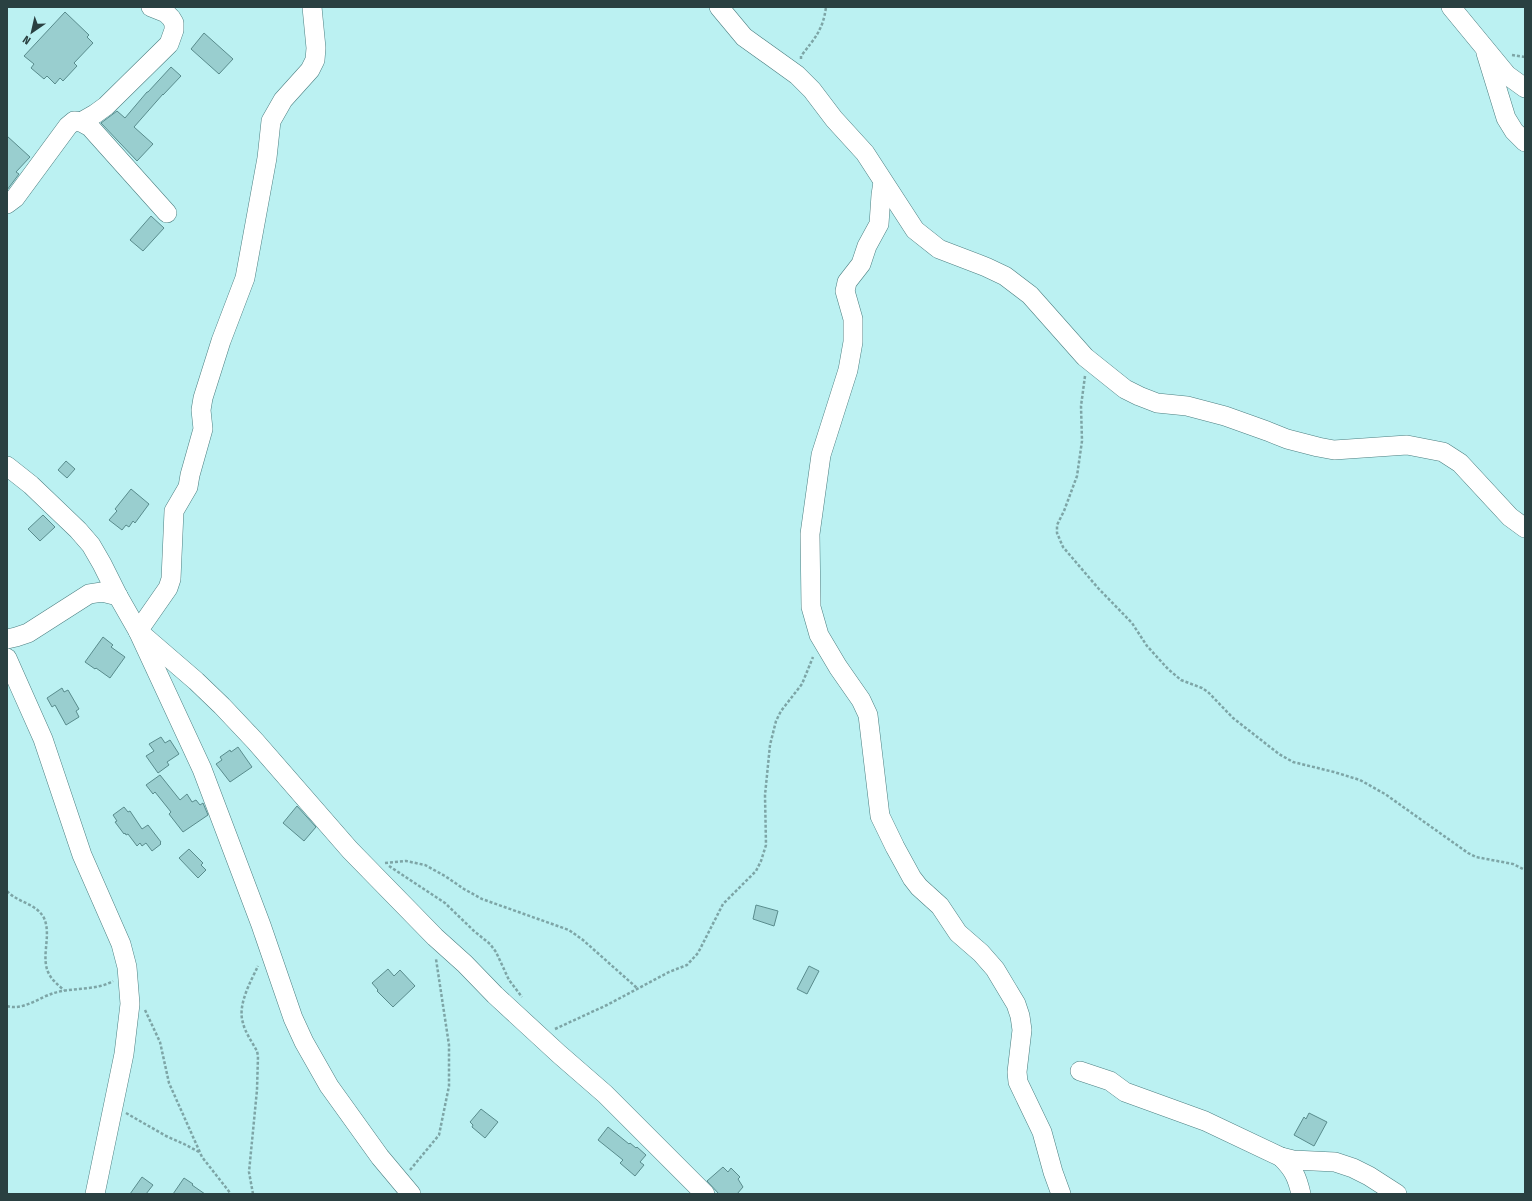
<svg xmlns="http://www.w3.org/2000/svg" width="1532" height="1201" font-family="'Fira Sans Condensed',sans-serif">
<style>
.building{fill:#99cecf;stroke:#598c8d}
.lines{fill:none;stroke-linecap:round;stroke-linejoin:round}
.minor-casing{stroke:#4c7f81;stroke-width:20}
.path{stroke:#7da5a6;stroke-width:2.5;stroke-dasharray:3 2;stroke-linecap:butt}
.minor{stroke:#fff;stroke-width:19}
</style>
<rect width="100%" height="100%" fill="#bbf1f2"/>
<g class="building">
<path d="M65,12l24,23 -2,2 6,6 -19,20 3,3 -14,15 -3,-3 -5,6 -8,-8 -3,3 -13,-11 3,-4 -10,-8z"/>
<path d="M204,33l29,26 -14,15 -28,-25z"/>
<path d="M171,67l10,9 -18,19v-1l-29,33 19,17 -16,17 -36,-38 16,-12 8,7 22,-26h1z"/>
<path d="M7,136l23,21 -14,15 3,2 -12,16z"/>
<path d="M151,216l13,12 -21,23 -13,-11z"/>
<path d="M66,461l9,8 -8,9 -9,-8z"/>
<path d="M131,489l18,15 -14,19 -2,-2 -4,6 -3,-2 -4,5 -13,-10 8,-9 -2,-2z"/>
<path d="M43,515l12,12 -15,14 -12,-12z"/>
<path d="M103,637l10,8 -2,2 14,10 -15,21 -14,-10 -1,1 -10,-7z"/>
<path d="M62,688l2,4 4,-2 11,19 -3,2 3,6 -13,8 -11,-20 -3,2 -5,-9z"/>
<path d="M161,737l4,6 5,-3 9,14 -12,8 2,3 -11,8 -12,-17 8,-5 -5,-7z"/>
<path d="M238,747l14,20 -22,15 -14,-18 6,-4 -2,-3 10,-7 1,2z"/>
<path d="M160,775l20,25 7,-6 5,8 4,-2 4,5 3,-2 5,12 -25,17 -14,-18 2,-2 -16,-20 -2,2 -7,-9z"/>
<path d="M297,806l19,21 -12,14 -21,-18z"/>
<path d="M124,807l4,5 2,-1 12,18 6,-4 13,17 -1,1 1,1 -9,7 -6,-8 -4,3 -2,-3 -3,3 -9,-12 -2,1 -1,-2 -1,1 -9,-12 2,-1 -4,-6z"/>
<path d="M189,849l14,14 -2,2 5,5 -8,8 -19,-20z"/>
<path d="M756,905l22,6 -4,15 -21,-7z"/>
<path d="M809,966l10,5 -12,23 -10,-5z"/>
<path d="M388,969l6,7 6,-6 15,16 -22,21 -16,-16 1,-1 -6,-7z"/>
<path d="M481,1109l17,13 -13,16 -13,-11 1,-2 -3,-3z"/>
<path d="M1309,1113l18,9 -13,24 -20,-11 10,-18 2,2z"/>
<path d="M608,1127l21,17 1,-1 6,5 1,-1 9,8 -6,7 4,3 -9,11 -15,-13 3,-3 -25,-20z"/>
<path d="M723,1167l5,5 3,-4 9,9 -2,2 5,8 -6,7h-18l-12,-13z"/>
<path d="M142,1177l11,8 -7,9h-16z"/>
<path d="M184,1178l9,6 -1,1 13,9h-32z"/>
</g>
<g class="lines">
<g class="minor-casing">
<g id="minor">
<path d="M312,7l4,41 -1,12 -5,10 -27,30 -12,21 -4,37 -22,120 -24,63 -18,57 -2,12 2,19 -13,46 -2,12 -14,24 -3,68 -3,9 -30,43 58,50 26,25 33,35 95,109 85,87 30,27 30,31 64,59 46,40 100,100"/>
<path d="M719,7l25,30 53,38 15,15 22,29 31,34 50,77 24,19 47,18 19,9 25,19 55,62 40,32 14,7 18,7 30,3 38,10 42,15 20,8 31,8 16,3 73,-5 36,7 17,11 50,54 15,11"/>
<path d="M1451,7l56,68 18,13"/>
<path d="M1486,53l20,65 8,13 11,11"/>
<path d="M81,122l14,-8 11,-8 63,-62 5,-14v-7l-3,-5 -5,-5 -15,-6"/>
<path d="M883,182l-2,13 -2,29 -12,22 -6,18 -14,18 -1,5 -1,4 8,28v23l-5,28 -27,85 -11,79 1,73 8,28 19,32 23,33 7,15 12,101 15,31 17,31 7,9 21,19 18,27 23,20 14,16 21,35 4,12 2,14 -5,42 1,10 24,50 11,40 8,22"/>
<path d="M7,204l8,-6 53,-72 6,-5 7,1 9,5 77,86"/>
<path d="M7,466l24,19 47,45 13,15 11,19 16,32 20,35 64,138 59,156 32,93 11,24 25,44 51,71 31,37"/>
<path d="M7,639l9,-2 12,-4 61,-39 13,-2 16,4"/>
<path d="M7,658l36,81 39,116 39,89 6,23 3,37 -6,50 -29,140"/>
<path d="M1080,1071l30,10 15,11 80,29 76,36 12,3 42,2 18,6 16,8 28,18"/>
<path d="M1281,1157c13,13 16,20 20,37"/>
</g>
</g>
<g class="path">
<path d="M1512,55l13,2"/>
<path d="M801,59v-3c14,-18 22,-26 25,-49"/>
<path d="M1085,376l-4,30 1,35 -5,35 -13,35 -7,14v8l6,14 35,41 34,35 15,23 21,23 13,11 21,8 6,4 25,26 46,36 14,8 41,10 26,8 25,14 83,59 8,4 37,7 12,6"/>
<path d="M385,863l21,-2 19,4 20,11 19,13 18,10 87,31 14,10 54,48"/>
<path d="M389,866l56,37 29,28 16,13 6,8 13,28 13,17"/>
<path d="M7,891c11,12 29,12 37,27 8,18 -4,39 5,56 3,6 9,11 15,16"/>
<path d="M7,1006c16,5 33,-9 47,-13 19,-6 42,-2 59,-12"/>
<path d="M145,1010l15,32 9,41 33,74 29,37"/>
<path d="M555,1029l52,-24 62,-33 18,-7 11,-12 25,-49 33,-33 5,-10 5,-16 -1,-50 5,-50 6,-24 5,-10 21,-27 11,-27"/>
<path d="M126,1113l40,23 18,8 15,8"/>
<path d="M410,1170l29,-35 10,-49v-41l-13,-86"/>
<path d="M253,1194l-4,-22 8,-82 1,-34 -1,-5c-5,-9 -12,-19 -14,-28 -6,-18 8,-42 15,-57"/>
</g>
<use href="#minor" class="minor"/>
</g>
<rect width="1532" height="1201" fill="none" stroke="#2a4041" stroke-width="16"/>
<g transform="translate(32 32) rotate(214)" stroke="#bbf1f2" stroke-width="3" paint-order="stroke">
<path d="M0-3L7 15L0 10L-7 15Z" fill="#2a4041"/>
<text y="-6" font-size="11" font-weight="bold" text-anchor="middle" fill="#2a4041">N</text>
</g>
</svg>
